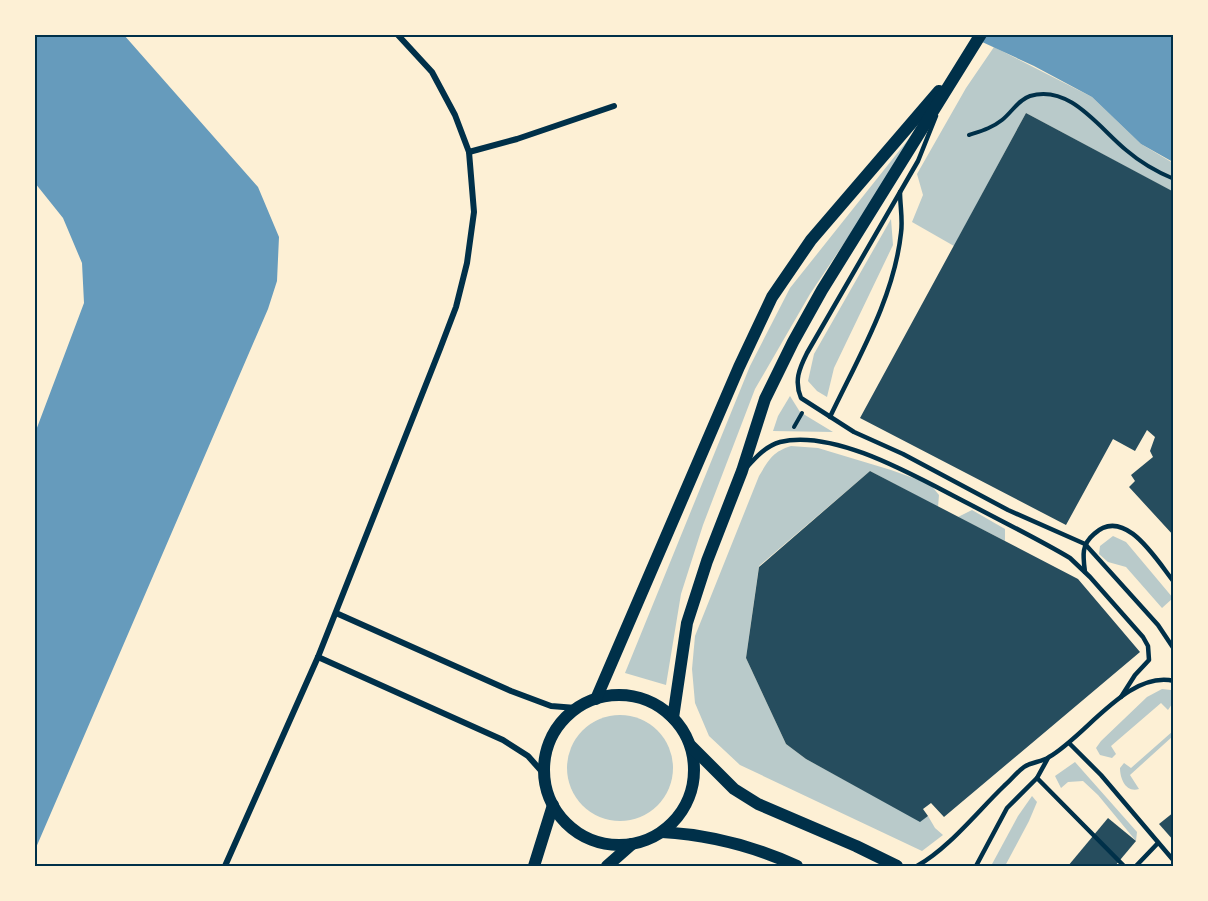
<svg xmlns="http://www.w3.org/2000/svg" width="1208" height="901" font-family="Poppins,sans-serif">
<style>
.green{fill:#b9caca}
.water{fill:#669bbc}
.building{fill:#264d5e}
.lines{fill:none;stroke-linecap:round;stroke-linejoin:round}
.path{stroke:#003049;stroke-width:4}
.service{stroke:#003049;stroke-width:4.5}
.minor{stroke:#003049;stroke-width:6}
.secondary{stroke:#003049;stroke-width:12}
.neatline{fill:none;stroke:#003049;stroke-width:2}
</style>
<rect width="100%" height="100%" fill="#fdf0d5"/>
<g class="green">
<path d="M994,47l98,50 49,47 32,19v29l-147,-79 -72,133 -42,-24 11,-27 -6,-21 49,-86z"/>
<path d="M942,97l-132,197 -55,95 -52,136 -22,69 -15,91 -41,-12 125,-307 40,-78z"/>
<path d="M891,219l2,26 -59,123 -7,29 -10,-6 -9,-10 6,-27z"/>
<path d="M790,396l10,16 33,20 -60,-1 5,-15z"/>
<path d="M791,446l27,2 73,22 39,14 9,11 -1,12 -68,-36 -111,95 -13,92 40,86 20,15 114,62 8,-5 7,12 8,7 -21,16 -182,-86 -31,-29 -14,-33 -3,-34 3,-33 64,-160c10,-16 13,-24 32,-30z"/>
<path d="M972,510l33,19v12l-47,-24z"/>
<path d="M1113,536l13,6 47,56 -11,10 -36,-41 -18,-5 -9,-8 1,-8z"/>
<path d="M1162,689l9,1c5,8 2,13 -3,20l-7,-7 -50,43 5,8 -4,4 -12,-3 -4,-7 5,-7 46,-44z"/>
<circle cx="620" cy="768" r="53"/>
<path d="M1173,731v5l-43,39 9,14c-13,4 -19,-10 -19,-21l4,-5 7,5z"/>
<path d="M1075,762l62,70 -1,9 -38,-46 -15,-14 -15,1 -7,6 -6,-12z"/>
<path d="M1032,796l5,6 -8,19 -24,45h-14l27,-50z"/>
</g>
<g class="water">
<path d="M35,34l89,1 134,152 21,50 -2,44 -9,28 -233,541v-417l49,-130 -2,-40 -19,-45 -28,-35z"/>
<path d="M967,35h206v127l-32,-18 -49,-47 -58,-31z"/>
</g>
<g class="building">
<path d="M1026,113l148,79v344l-45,-49 6,-6 -4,-6 22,-18 -3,-6 5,-14 -8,-7 -12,21 -22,-12 -47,86 -206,-107z"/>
<path d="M870,471l208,108 62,73 -196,165 -13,-14 -8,6 5,7 -8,6 -114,-63 -20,-15 -40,-86 13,-91z"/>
<path d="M1174,812v29l-15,-17z"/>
<path d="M1108,818l28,23 -21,25h-47z"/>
</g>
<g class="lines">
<g class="path">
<path d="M969,135c12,-4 23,-7 33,-15 10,-8 16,-20 28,-24 40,-12 69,32 96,54 14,12 31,22 48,29"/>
<path d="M794,427l8,-14"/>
</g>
<g class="service">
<path d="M936,116l-18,45 -111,192c-8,16 -13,28 -6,45l53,34 49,22 105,56 77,34 73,81 16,24"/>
<path d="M830,417c28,-59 64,-119 71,-184 2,-13 -1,-28 -1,-41"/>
<path d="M747,467c9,-10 19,-21 33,-25 57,-14 143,39 193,64 32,17 65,33 97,52l20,19 53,60 5,9 1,14 -14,15 -14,22"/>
<path d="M1085,572c-2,-16 -4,-27 9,-38 31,-29 63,27 80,48"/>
<path d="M1069,743l32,32 73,86"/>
<path d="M1037,778l87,88"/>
<path d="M917,866c32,-18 60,-54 87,-80 7,-6 13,-14 20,-19 7,-5 18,-5 25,-10 37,-21 79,-87 125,-76"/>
<path d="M976,866l31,-58 30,-30 11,-20"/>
<path d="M1136,866l22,-23"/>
</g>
<g class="minor">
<path d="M469,152l48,-13 97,-33"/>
<path d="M336,613l175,78 40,15 25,2"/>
<path d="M318,657l185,83 25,16 16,18"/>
<path d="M225,866l93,-209 122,-308 16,-42 11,-44 7,-51 -5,-60 -14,-37 -23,-43 -35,-38"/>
</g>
<g class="secondary">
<circle cx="619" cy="770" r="75"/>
<path d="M596,699l143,-332 33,-70 39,-57 128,-149"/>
<path d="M673,718l14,-95 20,-62 35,-90 23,-72 28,-57 29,-52 159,-256"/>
<path d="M691,746l43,43 24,15 98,42 41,20"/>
<path d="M662,832c48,3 92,14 135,34"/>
<path d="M534,866l19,-61"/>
<path d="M607,866l25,-22"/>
</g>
</g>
<rect width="1208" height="901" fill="none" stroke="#fdf0d5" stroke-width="72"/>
<rect x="36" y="36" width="1136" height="829" class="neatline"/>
</svg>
